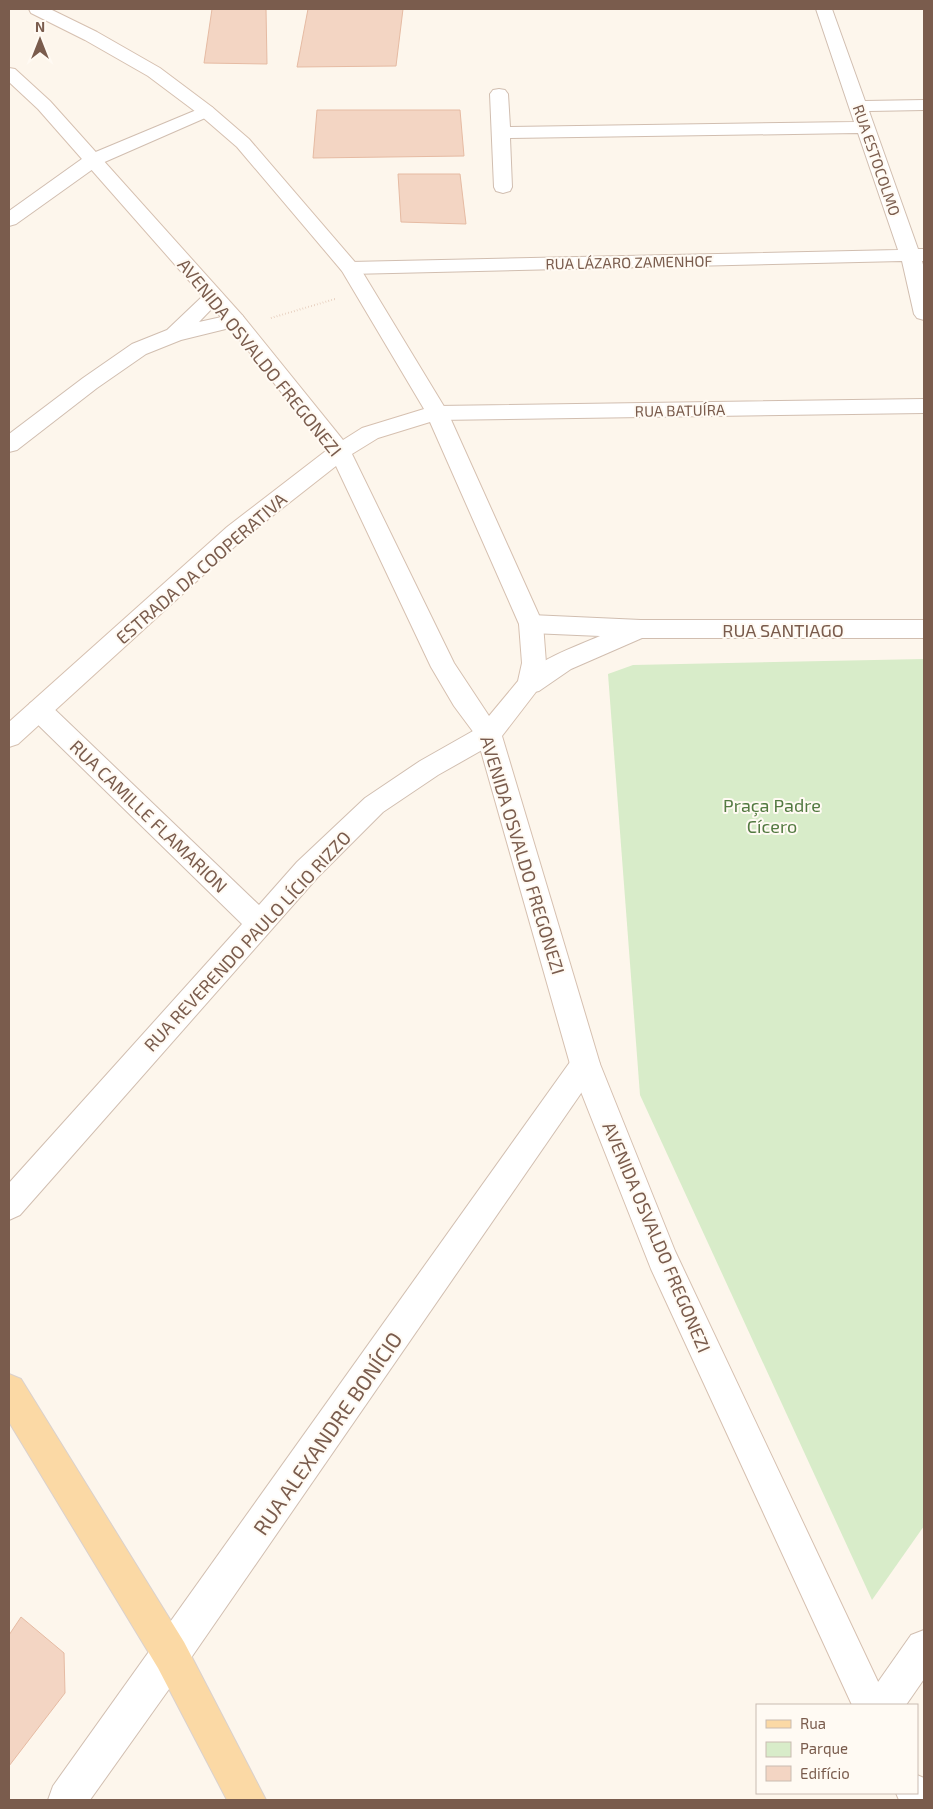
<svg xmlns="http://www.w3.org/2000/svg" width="933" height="1809" font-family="'Exo 2',sans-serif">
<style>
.green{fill:#d8ecc9}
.building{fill:#f3d5c3;stroke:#e6bba3}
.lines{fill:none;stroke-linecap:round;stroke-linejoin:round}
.street-casing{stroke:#d1beb0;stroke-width:2}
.secondary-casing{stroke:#d6c0b0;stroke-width:2}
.primary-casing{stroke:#dad1cd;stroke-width:2}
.path{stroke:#d9b8a5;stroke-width:2;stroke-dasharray:0.5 2.5;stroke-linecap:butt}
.street{fill:#fff;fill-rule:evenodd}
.secondary{fill:#fff;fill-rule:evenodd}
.primary{fill:#fbd9a5;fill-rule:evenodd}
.labels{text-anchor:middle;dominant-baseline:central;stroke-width:4;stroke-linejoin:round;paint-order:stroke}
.far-street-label{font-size:15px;fill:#7a5c4d;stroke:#fffaf3}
.street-label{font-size:18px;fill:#7a5c4d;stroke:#fffaf3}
.park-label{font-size:18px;fill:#537a41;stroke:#fffaf3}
.near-street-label{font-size:21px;fill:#7a5c4d;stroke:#fffaf3}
</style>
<rect width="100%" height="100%" fill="#fdf6ec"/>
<path class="green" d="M924,659v867l-52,74 -232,-505 -32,-421 25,-9z"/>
<g class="building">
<path d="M212,9h54l1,55 -63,-1z"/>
<path d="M308,9h95l-7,57 -99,1z"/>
<path d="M317,110h143l4,46 -151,2z"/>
<path d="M398,174h62l6,50 -65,-2z"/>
<path d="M21,1617l43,36 1,40 -56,73v-131z"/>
</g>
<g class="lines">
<g class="street-casing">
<g id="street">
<path d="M816,9h16l33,92 59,-1v10l-55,1 49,138h6v12h-2l2,7v52l-7,-2 -3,-4 -12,-53 -552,13 -7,-2 -3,-4 3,-4 7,-2 548,-12 -40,-117 -348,5 2,49 -2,4 -7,2 -7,-2 -2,-4 -4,-93 3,-4 6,-1 6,1 3,4 2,33 344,-5z"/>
<path d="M206,106l6,1 3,4 -3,4 -112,49 -84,60 -7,2v-15l77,-55z"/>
<path d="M214,290l7,2 3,4 -25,26 36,-8 7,1 3,5 -3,5 -61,15 -35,14 -49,34 -80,62 -8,2v-18l74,-56 49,-34 35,-14 40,-38z"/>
<path d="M924,399v14l-487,7 -8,-2 -3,-5 3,-5 8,-2z"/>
<path d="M531,615l110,5h283v18h-282l-71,31 -32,22 -9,2 -9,-2 -3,-7c12,-22 59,-38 82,-48l-69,-3 -9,-3 -3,-6 3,-6z"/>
<path d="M39,700l9,3 211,202 38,-43 68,-64 55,-37 60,-34 9,-3 9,3 4,7 -4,7 -60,34 -55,37 -66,66 -297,337 -11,5v-37l233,-259 -212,-207 -4,-7 4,-7z"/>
<path d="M585,1051l10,4 5,9 -5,9 -411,595 -94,132h-42l5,-14 522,-731z"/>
<path d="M924,1630v49l-18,26h-40l5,-13 40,-57z"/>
</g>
</g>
<g class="secondary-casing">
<g id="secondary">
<path d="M29,9h21l47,23 63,36 52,39 37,32 111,129 88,145 95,211 3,39 -4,21 -40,52 98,328 75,187 214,454h-37l-201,-436 -81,-205 -93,-327 -23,-31 -23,-39 -95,-201 -93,73 -225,205 -9,3v-25l218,-195 100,-77 -99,-125 -190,-216 -29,-27v-14l6,1 35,32 192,214 101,125 19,-12 62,-19 -82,-138 -105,-124 -37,-32 -52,-39 -63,-36 -54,-27zM430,422l89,202 3,39 -4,18 -29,35 -35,-53 -102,-209 26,-16z"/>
<path d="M917,1775l7,3v22h-25l-3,-7h21z"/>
</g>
</g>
<g class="primary-casing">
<path id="primary" d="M9,1374l12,5 163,263 82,158h-39l-69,-132 -149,-246z"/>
</g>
<path class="path" d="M271,318l64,-19"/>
<use href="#street" class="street"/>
<use href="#secondary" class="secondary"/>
<use href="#primary" class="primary"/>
</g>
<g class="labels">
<g class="far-street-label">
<text transform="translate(877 160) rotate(71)">RUA ESTOCOLMO</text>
<text transform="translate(629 262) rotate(-1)">RUA LÁZARO ZAMENHOF</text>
<text transform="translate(680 410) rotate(-1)">RUA BATUÍRA</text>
</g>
<g class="street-label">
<text transform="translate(260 357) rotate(51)">AVENIDA OSVALDO FREGONEZI</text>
<text transform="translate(201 568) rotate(-41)">ESTRADA DA COOPERATIVA</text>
<text x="783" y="630">RUA SANTIAGO</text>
<text transform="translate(149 816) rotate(44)">RUA CAMILLE FLAMARION</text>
<text transform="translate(523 855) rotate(73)">AVENIDA OSVALDO FREGONEZI</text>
<text transform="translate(247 941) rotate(-47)">RUA REVERENDO PAULO LÍCIO RIZZO</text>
<text transform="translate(657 1237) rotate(67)">AVENIDA OSVALDO FREGONEZI</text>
</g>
<g class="park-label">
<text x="772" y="805">Praça Padre<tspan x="772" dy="21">Cícero</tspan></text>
</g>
<g class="near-street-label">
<text transform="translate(327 1433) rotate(-55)">RUA ALEXANDRE BONÍCIO</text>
</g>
</g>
<rect width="933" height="1809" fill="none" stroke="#7a5c4d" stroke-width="20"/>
<rect x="756" y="1704" width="162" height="90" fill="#fffaf3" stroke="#cabbb1"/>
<rect x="766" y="1720" width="25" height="8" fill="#fbd9a5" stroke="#cabbb1"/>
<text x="800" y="1729" font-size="15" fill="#7a5c4d">Rua</text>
<rect x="766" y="1742" width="25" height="15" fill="#d8ecc9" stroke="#cabbb1"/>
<text x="800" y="1754" font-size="15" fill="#7a5c4d">Parque</text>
<rect x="766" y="1766" width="25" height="15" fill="#f3d5c3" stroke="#cabbb1"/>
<text x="800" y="1779" font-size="15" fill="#7a5c4d">Edifício</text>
<g transform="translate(40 40)" stroke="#fffaf3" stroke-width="4" paint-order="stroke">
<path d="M0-4L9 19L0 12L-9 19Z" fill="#7a5c4d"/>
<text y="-8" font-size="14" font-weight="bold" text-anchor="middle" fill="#7a5c4d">N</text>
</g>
</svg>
